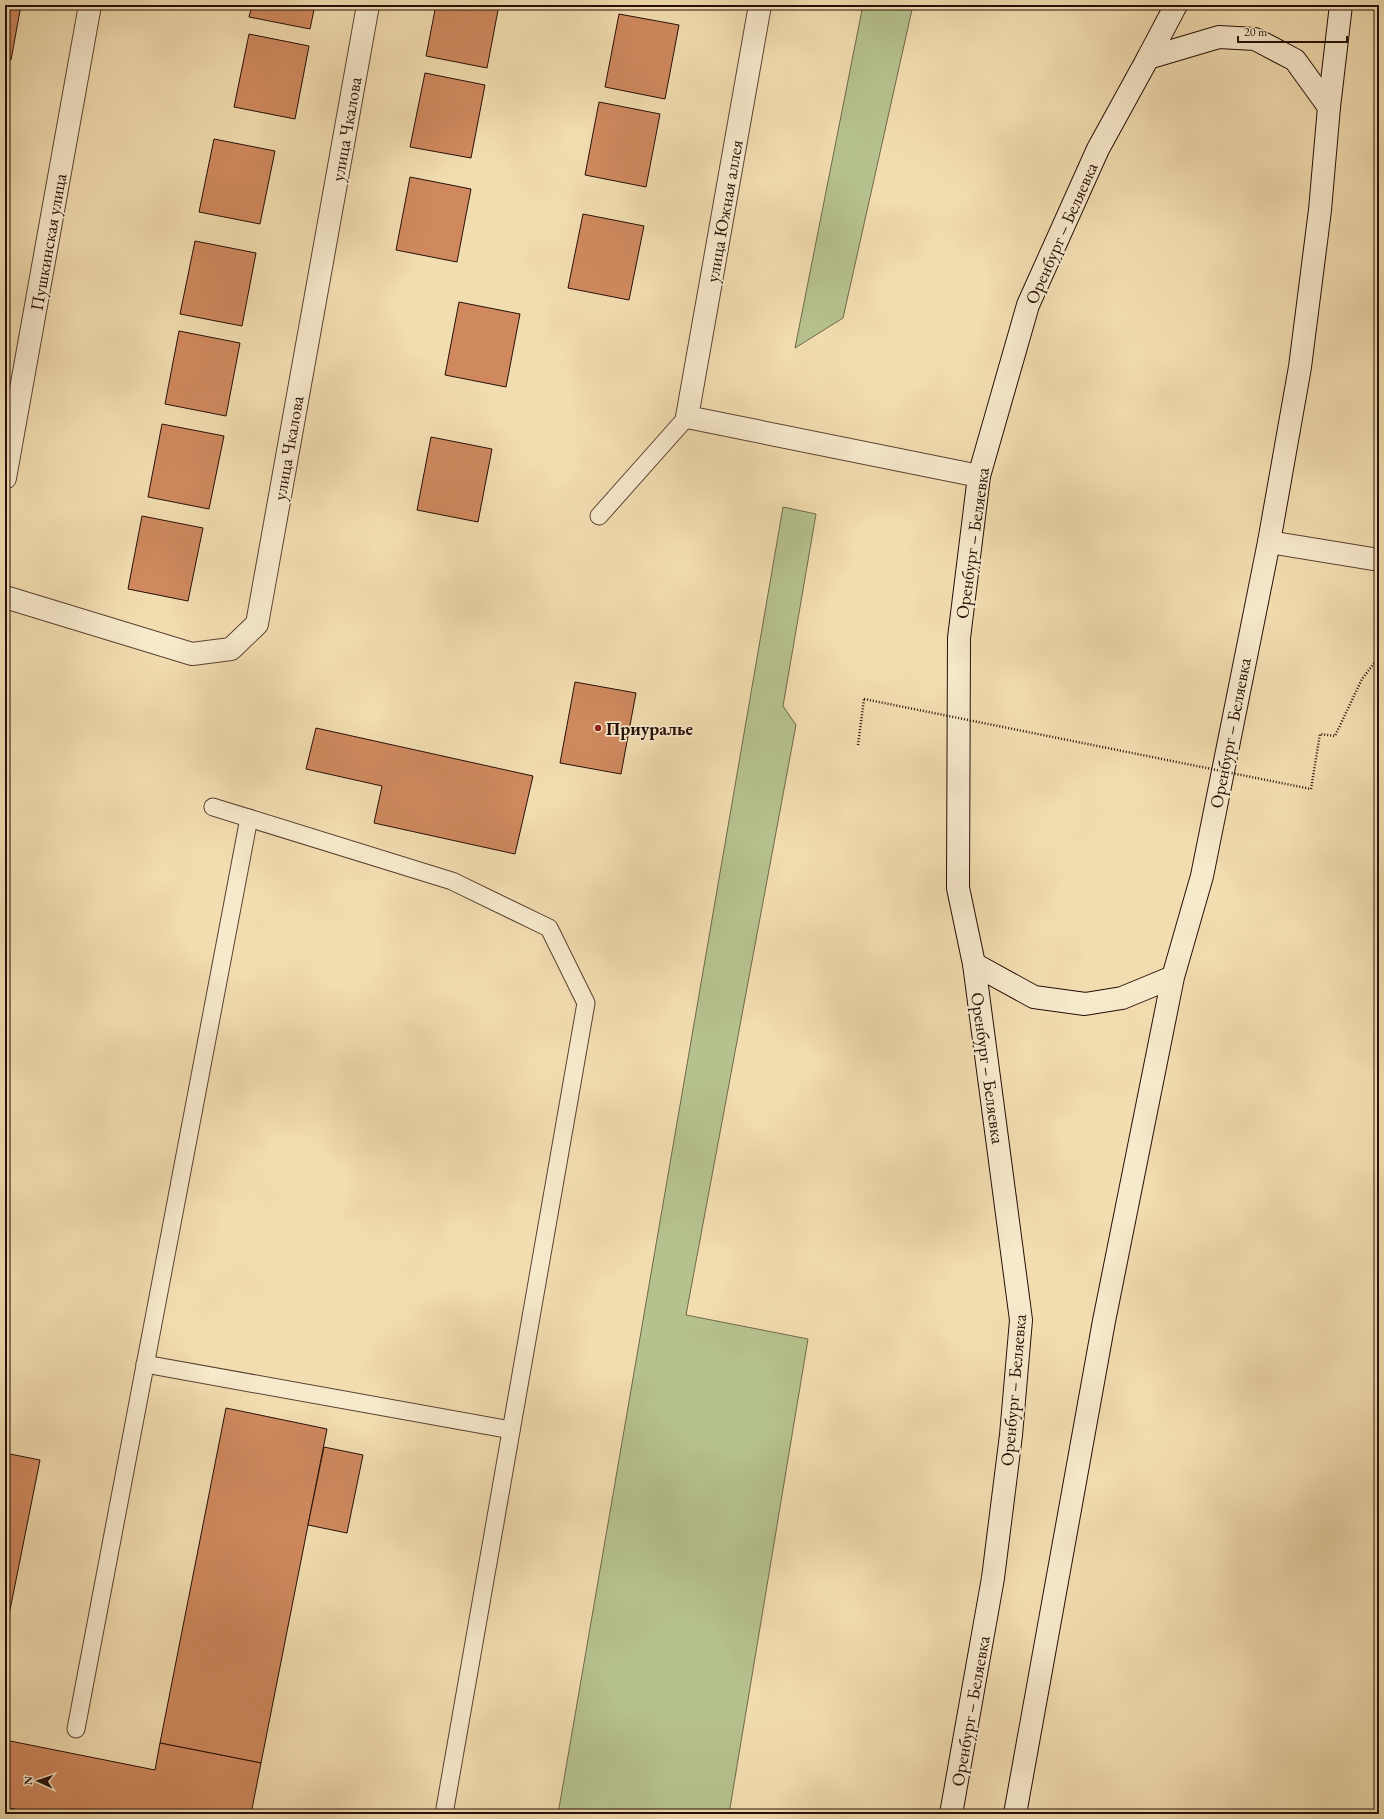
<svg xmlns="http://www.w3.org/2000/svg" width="1384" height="1819" font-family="'EB Garamond',serif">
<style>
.green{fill:#b6c28e;stroke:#6e684a}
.building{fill:#d0895f;stroke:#260f07}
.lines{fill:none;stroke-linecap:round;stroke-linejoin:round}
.service-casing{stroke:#594231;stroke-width:19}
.minor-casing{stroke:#594231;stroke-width:24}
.tertiary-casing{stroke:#594231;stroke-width:24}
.secondary-casing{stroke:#260f07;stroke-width:24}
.path{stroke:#260f07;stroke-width:2.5;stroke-dasharray:1 2;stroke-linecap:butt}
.service{stroke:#f7e9cc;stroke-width:17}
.minor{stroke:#f7e9cc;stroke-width:22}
.tertiary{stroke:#f7e9cc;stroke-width:22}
.secondary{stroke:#f7e9cc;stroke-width:22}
.path-bridge{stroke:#260f07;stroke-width:2.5;stroke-dasharray:1 2;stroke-linecap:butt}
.poi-dot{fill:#8f2418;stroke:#f7e9cc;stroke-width:1.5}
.labels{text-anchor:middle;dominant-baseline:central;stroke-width:3.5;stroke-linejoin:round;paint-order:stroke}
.street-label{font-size:18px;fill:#260f07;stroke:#f7e9cc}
.poi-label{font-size:18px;font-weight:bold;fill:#260f07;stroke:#f7e9cc;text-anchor:start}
</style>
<rect width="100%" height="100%" fill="#f2ddb0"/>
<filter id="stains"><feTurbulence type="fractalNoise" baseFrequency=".005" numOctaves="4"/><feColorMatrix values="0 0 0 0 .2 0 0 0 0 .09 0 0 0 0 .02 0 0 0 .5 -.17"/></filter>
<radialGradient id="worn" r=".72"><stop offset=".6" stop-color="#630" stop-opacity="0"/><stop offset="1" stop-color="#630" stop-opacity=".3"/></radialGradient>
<g class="green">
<path d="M863,5h50l-70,313 -48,30z"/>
<path d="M783,507l33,7 -33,192 13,19 -110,590 122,24 -79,475h-171z"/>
</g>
<g class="building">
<path d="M5,5h16l-10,55 -6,-1z"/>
<path d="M252,5h63l-5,24 -61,-12z"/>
<path d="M436,5h63l-12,63 -61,-12z"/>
<path d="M670,5h13l-1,2z"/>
<path d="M619,14l60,11 -14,74 -60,-12z"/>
<path d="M249,34l60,12 -14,73 -61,-12z"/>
<path d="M425,73l60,12 -14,73 -61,-11z"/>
<path d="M599,102l61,12 -14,73 -61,-12z"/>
<path d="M214,139l61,12 -15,73 -61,-12z"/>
<path d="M410,177l61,12 -14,73 -61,-12z"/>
<path d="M583,214l61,12 -15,74 -61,-12z"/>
<path d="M195,241l61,12 -14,73 -62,-12z"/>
<path d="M459,302l61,12 -14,73 -61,-12z"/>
<path d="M179,331l61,12 -14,73 -61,-12z"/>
<path d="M162,424l62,12 -15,73 -61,-12z"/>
<path d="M431,437l61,12 -14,73 -61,-12z"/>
<path d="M142,516l61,12 -15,73 -60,-12z"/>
<path d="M575,682l61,11 -15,81 -61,-11z"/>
<path d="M316,728l217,48 -18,78 -141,-31 8,-37 -76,-17z"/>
<path d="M226,1408l101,21 -66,334 -101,-20z"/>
<path d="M324,1447l39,8 -16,78 -39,-8z"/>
<path d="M5,1453l35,7 -35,175z"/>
<path d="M5,1740l150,30 5,-27 101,20 -10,51h-213l-33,-7z"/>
</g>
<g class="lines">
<g class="service-casing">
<g id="service">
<path d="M599,516l88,-99"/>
<path d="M213,807l239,74 97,47 37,75 -142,811"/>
<path d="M145,1364l366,66"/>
<path d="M76,1729l173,-911"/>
</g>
</g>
<g class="minor-casing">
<g id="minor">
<path d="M760,5l-73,412 292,59"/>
<path d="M5,478l85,-473"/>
<path d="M5,597l187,57 39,-5 26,-25 111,-619"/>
</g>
</g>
<g class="tertiary-casing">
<path id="tertiary" d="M1269,542l110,18"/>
</g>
<g class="secondary-casing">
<g id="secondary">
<path d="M1148,58l28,-53"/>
<path d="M1329,107l12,-102"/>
<path d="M951,1814l42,-236 18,-143 10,-115 -47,-356"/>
<path d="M1015,1814l89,-493 69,-344 29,-101 67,-334 31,-175 20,-157 9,-103 -34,-47 -40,-21 -36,-2 -71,21 -50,91 -70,156 -49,171 -20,162 -1,250 16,76 60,33 51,7 37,-6 51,-21"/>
</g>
</g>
<g class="path">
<path d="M858,745l6,-46"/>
<path d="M1311,789l9,-55 15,2 27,-57 17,-22"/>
</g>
<use href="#service" class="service"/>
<use href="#minor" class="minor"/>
<use href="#tertiary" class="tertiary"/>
<use href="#secondary" class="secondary"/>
<path class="path-bridge" d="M864,699l447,90"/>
</g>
<circle class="poi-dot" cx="598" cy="728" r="4"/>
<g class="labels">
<g class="street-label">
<text transform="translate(346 129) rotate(-80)">улица Чкалова</text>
<text transform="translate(724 211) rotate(-80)">улица Южная аллея</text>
<text transform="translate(1061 233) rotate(-66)">Оренбург – Беляевка</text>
<text transform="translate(48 242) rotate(-80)">Пушкинская улица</text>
<text transform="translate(288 448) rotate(-80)">улица Чкалова</text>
<text transform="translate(972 543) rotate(-82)">Оренбург – Беляевка</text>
<text transform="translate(1230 733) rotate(-79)">Оренбург – Беляевка</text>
<text transform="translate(988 1068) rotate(82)">Оренбург – Беляевка</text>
<text transform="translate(1013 1390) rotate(-85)">Оренбург – Беляевка</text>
<text transform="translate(970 1711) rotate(-80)">Оренбург – Беляевка</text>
</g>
<g class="poi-label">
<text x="606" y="728">Приуралье</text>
</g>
</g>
<rect width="1384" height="1819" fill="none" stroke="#f2ddb0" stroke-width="20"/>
<rect x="6" y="6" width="1372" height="1807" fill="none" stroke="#260f07" stroke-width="2"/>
<rect x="10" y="10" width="1364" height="1799" fill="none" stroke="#260f07"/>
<g transform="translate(38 1781) rotate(273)" stroke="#f7e9cc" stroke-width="3" paint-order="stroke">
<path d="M0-3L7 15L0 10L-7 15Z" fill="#260f07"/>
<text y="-6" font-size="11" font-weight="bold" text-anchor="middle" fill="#260f07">N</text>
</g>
<path d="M1238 36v6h109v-6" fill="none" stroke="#260f07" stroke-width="2"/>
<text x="1244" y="36" font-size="12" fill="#260f07" stroke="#f7e9cc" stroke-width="3" paint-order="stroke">20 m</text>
<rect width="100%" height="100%" filter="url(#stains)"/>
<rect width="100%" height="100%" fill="url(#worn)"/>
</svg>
